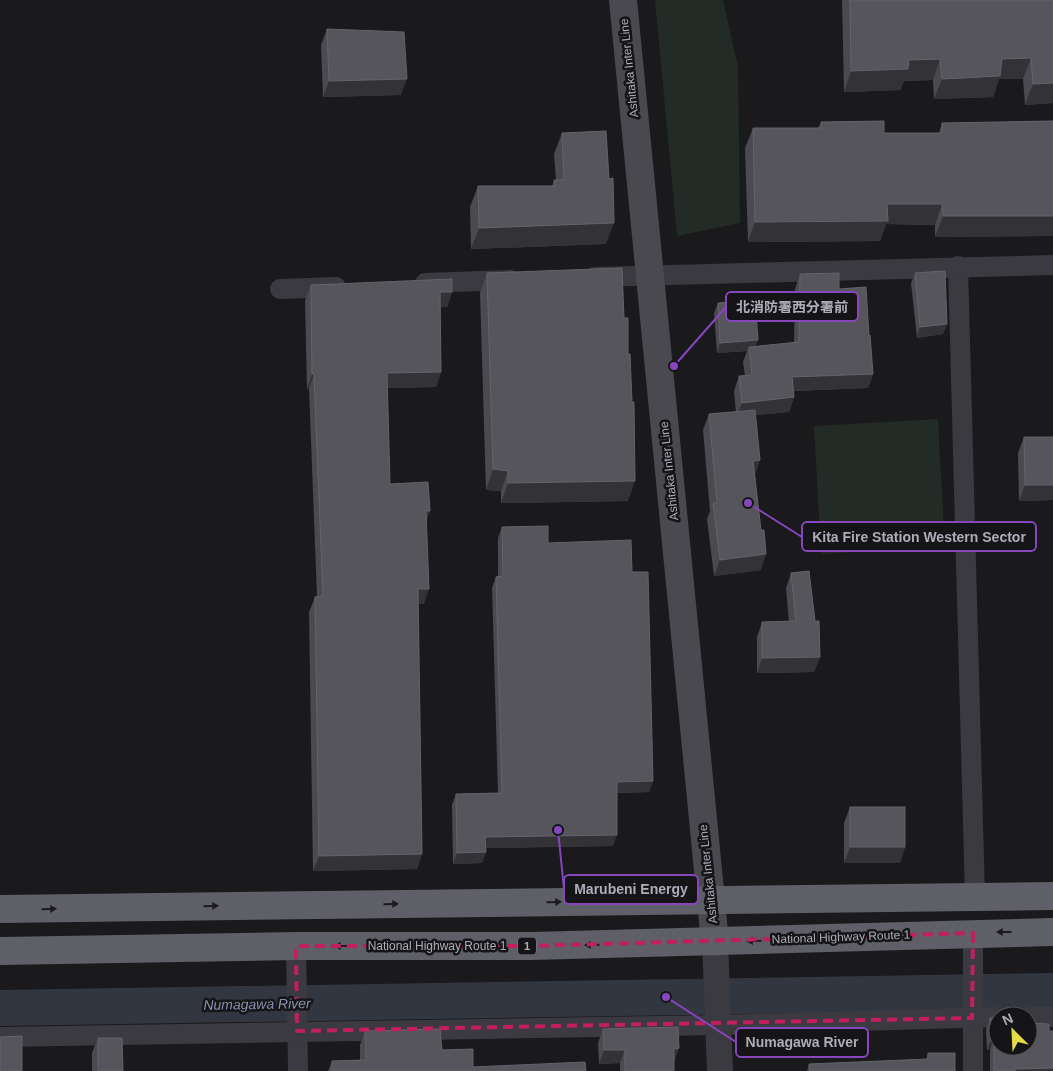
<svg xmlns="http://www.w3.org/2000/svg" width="1053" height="1071" font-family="Helvetica,'Noto Sans JP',sans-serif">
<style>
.green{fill:#232b26}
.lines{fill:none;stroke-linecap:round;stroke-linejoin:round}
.river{stroke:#323640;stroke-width:36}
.minor{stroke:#3b3a40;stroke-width:20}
.tertiary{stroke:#3b3a40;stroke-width:26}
.secondary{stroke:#49494f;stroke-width:28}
.trunk{stroke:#5f5f67;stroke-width:28}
.wall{fill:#4b4a50}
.shaded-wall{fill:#333236}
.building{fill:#56555b;stroke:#64636a}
.oneway{fill:#1c1c1e}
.marked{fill:none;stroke:#c11f60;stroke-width:4;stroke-dasharray:10 6;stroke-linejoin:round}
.labels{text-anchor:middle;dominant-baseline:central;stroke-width:5;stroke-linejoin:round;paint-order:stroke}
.shield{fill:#151416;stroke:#7f7f88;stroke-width:1}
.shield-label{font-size:11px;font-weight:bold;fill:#adadb9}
.street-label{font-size:12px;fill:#adadb9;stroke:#151416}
.water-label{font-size:14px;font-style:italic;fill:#8791b1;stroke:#151416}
.leader{fill:none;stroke:#8546be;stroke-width:2}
.callout-dot{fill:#8546be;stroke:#151416;stroke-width:2}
.callout{fill:#151416;stroke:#8546be;stroke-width:2}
.callout-label{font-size:14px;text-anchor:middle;font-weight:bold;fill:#adadb9}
</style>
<rect width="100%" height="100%" fill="#1a191b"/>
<g class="green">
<path d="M655,0h68l15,67 2,156 -63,13z"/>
<path d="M938,419l7,128 -124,7 -7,-128z"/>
</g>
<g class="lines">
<path class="river" d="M0,1008l1053,-17"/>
<g class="minor">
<path d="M958,266l17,631"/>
<path d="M595,277l458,-12"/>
<path d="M425,283l86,-3"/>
<path d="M280,289l56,-2"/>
<path d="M973,933v138"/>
<path d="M296,946l2,125"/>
<path d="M1028,1017h25"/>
<path d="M0,1037l719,-12 279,-8"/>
</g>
<path class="tertiary" d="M715,942l5,129"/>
<path class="secondary" d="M623,0l92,942"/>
<g class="trunk">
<path d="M0,909l1053,-13"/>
<path d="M0,951l296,-5h236l521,-14"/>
</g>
</g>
<g class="wall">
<path d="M842,0h211v103l-28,2 -2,-26h-24l-6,18 -59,2 -1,-19 -29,1 -4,9 -56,2z"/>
<path d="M327,29l74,66 -78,2 -2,-52z"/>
<path d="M1053,121v115l-118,1v-12l-49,-1 -6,17 -132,1 -3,-94 8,-20h65l3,-6 63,11h55l3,-10z"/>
<path d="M562,133l44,111 -135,5 -1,-42 8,-21h74l2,-6h2l-2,-26z"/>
<path d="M487,273l141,228 -127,2v-12l-15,-1 -6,-197z"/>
<path d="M915,273l32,51 -4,10 -26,4 -6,-55z"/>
<path d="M800,274l39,15 30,47 4,38 -5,14 -74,3v6l-5,15 -34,3 5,45 -5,14 6,96 -47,6 -7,-57 3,-8 -7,-81 6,-16 27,-2 -2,-21 5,-15h6l-2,-14 4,-11 -30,2 -3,-40 4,-10 37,44 39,-4 1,-54z"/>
<path d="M311,285l141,7 -5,15h-7l1,65 -5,15 -49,1 3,96 40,27 -3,8 -3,85h-6l4,250 -5,15 -104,2 -4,-259 6,-15 2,-1 -8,-207h-2l-2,-89z"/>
<path d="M1024,437h29v63l-34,1 -1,-48z"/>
<path d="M502,527l130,45 21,209 -4,11 -32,1 -4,53 -127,2v4l-4,11 -29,1 -1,-59 4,-11 42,-1 -6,-205 4,-11 2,-1v-38z"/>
<path d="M791,573l24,48 5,36 -6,15 -57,1v-36l5,-15h27l-3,-34z"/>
<path d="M850,807l55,40 -5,16h-56v-40z"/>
<path d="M990,1018l59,13 4,40h-63v-21h-3l-1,-21z"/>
<path d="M603,1029l76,19 -5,13v10h-54v-8l-21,1 -1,-21z"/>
<path d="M365,1031l77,19 31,17 113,4h-258l4,-10 28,-1v-15z"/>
<path d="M98,1038l25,33h-31v-18z"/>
<path d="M928,1053l27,18h-148l2,-7 117,-4z"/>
</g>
<g class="shaded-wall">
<path d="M1031,58l-8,21h-24l-6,18 -59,2 8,-20 60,-20z"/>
<path d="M940,59l-7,21 -29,1 -4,9 -56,2 7,-21 58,-11z"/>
<path d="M407,79l-6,16 -78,2 6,-16z"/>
<path d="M1053,83v20l-28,2 8,-21z"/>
<path d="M887,204h55l-7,21 -49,-1 -6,17 -132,1 7,-20z"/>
<path d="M943,216h110v20l-118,1z"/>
<path d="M614,223l-8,21 -135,5 8,-21z"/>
<path d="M440,292h12l-5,15h-13z"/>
<path d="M947,324l-4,10 -26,4 3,-11z"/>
<path d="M758,340l-4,11 -5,-4 -2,4 -30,2 3,-10z"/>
<path d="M441,372l-5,15 -55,1 6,-15z"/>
<path d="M312,374h2l-5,15h-2z"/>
<path d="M873,374l-5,14 -81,3 5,-14z"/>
<path d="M794,397l-5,15 -53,5 6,-14z"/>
<path d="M760,460l-6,16 -1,-15z"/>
<path d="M493,469l15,2 -7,20 -15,-1z"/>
<path d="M635,481l-7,20 -127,2 7,-20z"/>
<path d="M1025,485h28v15l-34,1z"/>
<path d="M426,511h4l-6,15z"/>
<path d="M766,554l-5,16 -47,6 6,-16z"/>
<path d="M418,589h11l-5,15 -12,1z"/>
<path d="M820,657l-6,15 -57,1 5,-15z"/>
<path d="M653,781l-4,11 -36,1 4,-11z"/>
<path d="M617,835l-4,11 -132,2 4,-11z"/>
<path d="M850,847h55l-5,16h-56z"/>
<path d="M486,852l-4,11 -29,1 4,-11z"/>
<path d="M422,854l-5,15 -104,2 6,-15z"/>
<path d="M991,1039h3l-4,11h-3z"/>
<path d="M679,1048l-5,14v-13z"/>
<path d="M604,1050h21l-5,13 -21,1z"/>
<path d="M1053,1068v3h-39l1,-2z"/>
</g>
<g class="building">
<path d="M850,0h203v83l-20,1 -2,-26 -29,1 -2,17 -58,3 -2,-20 -31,1 -1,9 -57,2z"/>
<path d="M327,29l77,3 3,47 -78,2z"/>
<path d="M884,121v12h58v-10l111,-2v95h-110l-1,-12h-55l1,17 -133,1 -2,-94h69l-1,-6z"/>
<path d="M606,131l3,48 4,-1 1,45 -135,5 -1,-42h77l-1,-6h10l-2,-47z"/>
<path d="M622,268l2,50h4v36h2l2,48h2l1,79 -127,2v-12l-15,-2 -6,-196z"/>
<path d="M945,271l2,53 -27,3 -5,-54z"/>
<path d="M839,273v16l27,-2 3,49 1,-1 3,39 -81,3 2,20 -52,6 -3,-27 13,-1 -3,-28 50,-5 1,-68z"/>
<path d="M452,279v13h-12l1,80 -54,1 3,111 38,-2 2,29h-4l3,78h-11l4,265 -103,2 -4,-259 8,-1 -9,-222h-2l-1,-89z"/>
<path d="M755,300l3,40 -38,3 -2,-40z"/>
<path d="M755,410l5,50 -7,1 8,69h3l2,24 -46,6 -7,-56 4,-1 -8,-89z"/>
<path d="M1024,437h29v48h-28z"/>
<path d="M548,526v17l83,-3 1,32h16l5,209 -36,1v53l-132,2 1,15 -29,1 -1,-59 46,-1 -6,-216 7,-1 -1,-49z"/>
<path d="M809,571l6,50h4l1,36 -58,1v-36l34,-1 -5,-48z"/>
<rect x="850" y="807" width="55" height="40"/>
<path d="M1020,1014v2h-14z"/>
<path d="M998,1017v29h30v-23l21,1v7h4v37l-38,1v2h-18v-1h-3v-31h-3l-1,-21z"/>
<path d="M678,1027l1,21 -5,1v22h-49v-21h-21l-1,-21z"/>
<path d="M440,1029l2,21 31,-1v18l112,-5 1,9h-254v-10l34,-1 -1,-29z"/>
<path d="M22,1036v35h-22v-34z"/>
<path d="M98,1038h24l1,33h-25z"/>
<path d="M928,1053h27v18h-145l-1,-7 119,-5z"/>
</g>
<defs><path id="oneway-solid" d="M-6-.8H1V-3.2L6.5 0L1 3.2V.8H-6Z" transform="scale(1.25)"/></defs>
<g class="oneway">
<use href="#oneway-solid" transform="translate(554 902) rotate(-1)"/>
<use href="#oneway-solid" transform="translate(391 904) rotate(-1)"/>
<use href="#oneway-solid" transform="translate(211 906) rotate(-1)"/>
<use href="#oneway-solid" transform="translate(49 909) rotate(-1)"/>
<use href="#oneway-solid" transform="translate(1004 932) rotate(180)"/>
<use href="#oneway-solid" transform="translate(754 941) rotate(178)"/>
<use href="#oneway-solid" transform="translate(592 945) rotate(179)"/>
<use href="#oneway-solid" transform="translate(342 946) rotate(180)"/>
</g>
<path class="marked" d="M973,933l-1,85 -675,13 -1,-85h236z"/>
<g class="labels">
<rect class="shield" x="518" y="937.5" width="18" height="17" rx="4"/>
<g class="shield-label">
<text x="527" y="946">1</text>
</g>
<g class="street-label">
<text transform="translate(629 68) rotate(-96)">Ashitaka Inter Line</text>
<text transform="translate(669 471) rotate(-96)">Ashitaka Inter Line</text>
<text transform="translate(708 874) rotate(-96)">Ashitaka Inter Line</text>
<text transform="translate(841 937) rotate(-2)">National Highway Route 1</text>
<text x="437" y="946">National Highway Route 1</text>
</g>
<g class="water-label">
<text transform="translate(257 1004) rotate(-1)">Numagawa River</text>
</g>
</g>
<path class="leader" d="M674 366L726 307M748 503L802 537M558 830L564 889M666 997L736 1042"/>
<g class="callout-dot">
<circle cx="674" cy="366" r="5"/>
<circle cx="748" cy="503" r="5"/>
<circle cx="558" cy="830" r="5"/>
<circle cx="666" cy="997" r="5"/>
</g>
<g class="callout">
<rect x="726" y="292" width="132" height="29" rx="5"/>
<rect x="802" y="522" width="234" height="29" rx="5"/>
<rect x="564" y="875" width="134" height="29" rx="5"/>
<rect x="736" y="1028" width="132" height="29" rx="5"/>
</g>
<g class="callout-label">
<text x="792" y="312">北消防署西分署前</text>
<text x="919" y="542">Kita Fire Station Western Sector</text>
<text x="631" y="894">Marubeni Energy</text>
<text x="802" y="1047">Numagawa River</text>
</g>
<g transform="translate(1013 1031) rotate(336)"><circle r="24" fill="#151416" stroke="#525157"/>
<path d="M0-4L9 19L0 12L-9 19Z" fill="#e3dc49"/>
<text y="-8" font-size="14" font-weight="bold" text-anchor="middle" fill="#adadb9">N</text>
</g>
</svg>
